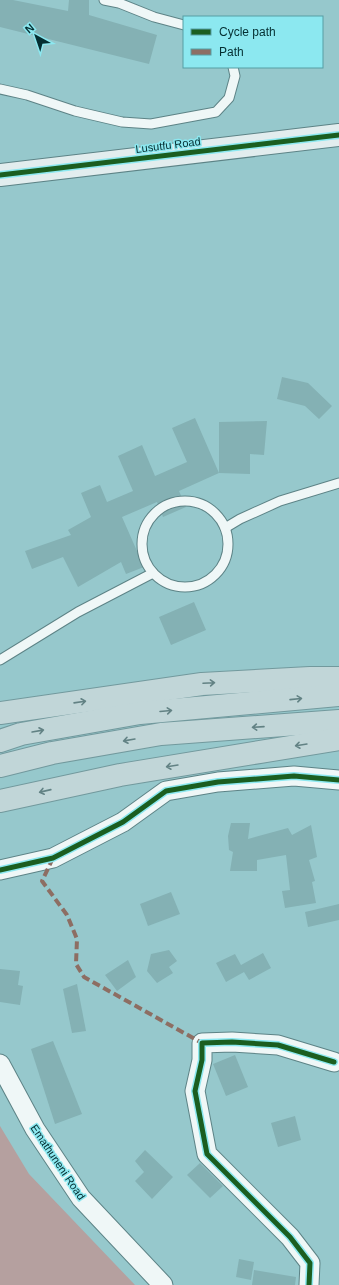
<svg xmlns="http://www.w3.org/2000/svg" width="339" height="1285" font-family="Arial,sans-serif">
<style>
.green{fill:#b5a09f}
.building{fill:#84b1b4}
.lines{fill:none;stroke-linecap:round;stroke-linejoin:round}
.lane-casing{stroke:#5d8386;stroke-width:11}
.street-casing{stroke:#5d8386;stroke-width:21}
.secondary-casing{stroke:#5d8386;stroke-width:24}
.highway-casing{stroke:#72999d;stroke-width:24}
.lane{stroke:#eff7f7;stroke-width:9}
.street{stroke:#eff7f7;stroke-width:19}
.secondary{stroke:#e2edee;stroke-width:22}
.highway{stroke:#c1d6d8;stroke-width:22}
.quiet{stroke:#8d6e63;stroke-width:4;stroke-dasharray:8 4;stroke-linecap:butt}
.cycleway-casing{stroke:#8ce8f0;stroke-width:8}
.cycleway{stroke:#1b5e20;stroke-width:5}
.oneway{stroke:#628284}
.labels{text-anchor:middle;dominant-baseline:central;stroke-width:3;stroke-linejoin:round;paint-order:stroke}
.street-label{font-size:11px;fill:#042e31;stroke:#8ce8f0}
</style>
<rect width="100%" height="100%" fill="#96c8cc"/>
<path class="green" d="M0,1126l29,48 106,111h-135z"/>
<g class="building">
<path d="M0,0h13l55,11 1,-11h20v15l68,20 -8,29 -149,-37z"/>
<path d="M282,377l26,6 24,23 -13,13 -14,-13 -28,-7z"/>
<path d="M195,418l24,55 -40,18 7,16 -23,10 -6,-15 -35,15 22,50 -18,7 -5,-12 -43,25 -15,-30 -31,12 -7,-18 46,-16 -3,-5 23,-13 -10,-24 19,-8 7,17 26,-11 -15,-35 24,-11 13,31 32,-14 -15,-34z"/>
<path d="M267,421l-3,34 -14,-1v20l-31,-1v-51z"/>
<path d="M194,602l12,28 -35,15 -12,-28z"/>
<path d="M231,823h19l-2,16 40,-11 4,7 19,-10 6,32 -8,3 6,21 -3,1 4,21 -31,5 -3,-17 8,-1 -4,-35 -29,5v11h-27l3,-19 -4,-2 -1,-14z"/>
<path d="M171,892l9,22 -32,12 -8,-22z"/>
<path d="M339,904v16l-31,7 -3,-15z"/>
<path d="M169,950l8,11 -8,6 4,6 -16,10 -10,-12 4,-17z"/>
<path d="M263,953l8,15 -22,12 -5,-8 -18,10 -10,-19 19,-9 6,11z"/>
<path d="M128,960l8,17 -19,14 -12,-16z"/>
<path d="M0,969l20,2 -2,14 5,1 -3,19 -20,-3z"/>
<path d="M77,984l9,47 -14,2 -9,-44z"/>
<path d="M53,1041l29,73 -27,10 -24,-75z"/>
<path d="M235,1055l13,32 -22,9 -13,-32z"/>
<path d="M295,1116l6,24 -23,7 -7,-24z"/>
<path d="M145,1150l28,27 -21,22 -17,-18 9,-9 -9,-11z"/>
<path d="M200,1163l23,23 -13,12 -23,-23z"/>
<path d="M239,1259l15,3 -3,18 -15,-3z"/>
<path d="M254,1270l42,7 -1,8h-43z"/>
</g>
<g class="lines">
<g class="lane-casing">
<g id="lane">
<path d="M104,0l15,3 35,14 30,8"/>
<path d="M0,89l27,6 48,16 47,11 29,2 65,-12 13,-14 6,-22 -2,-9"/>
<circle cx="185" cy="544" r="43"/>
<path d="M225,528l15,-9 40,-18 59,-18"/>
<path d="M0,660l78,-48 75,-39"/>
</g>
</g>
<g class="street-casing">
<g id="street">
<path d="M0,870l53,-12 70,-36 43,-31 52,-9 76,-6 45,4"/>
<path d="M0,1064l35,65 46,69 82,87"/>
<path d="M309,1285l1,-22 -20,-26 -83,-83 -12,-63 7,-31v-17l30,-1 46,3 56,17"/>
</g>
</g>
<g class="secondary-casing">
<path id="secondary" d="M0,175l339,-40"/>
</g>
<g class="highway-casing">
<g id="highway">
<path d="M0,713l202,-29 108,-6h29"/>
<path d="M0,741l21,-7 119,-21 199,-18"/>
<path d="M0,766l52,-13 109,-19 178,-13"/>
<path d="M0,801l120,-26 219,-36"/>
</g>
</g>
<use href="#lane" class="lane"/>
<use href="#street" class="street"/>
<use href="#secondary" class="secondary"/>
<use href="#highway" class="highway"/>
<path class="quiet" d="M53,858l-11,23 25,34 10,24 -1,25 8,13 118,66"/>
<g class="cycleway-casing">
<g id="cycleway">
<path d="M0,175l339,-40"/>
<path d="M0,870l53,-12 70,-36 43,-31 52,-9 76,-6 45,4"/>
<path d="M309,1285l1,-22 -20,-26 -83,-83 -12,-63 7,-31v-17l30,-1 46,3 56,17"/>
</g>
</g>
<use href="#cycleway" class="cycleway"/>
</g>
<defs><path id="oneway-shaft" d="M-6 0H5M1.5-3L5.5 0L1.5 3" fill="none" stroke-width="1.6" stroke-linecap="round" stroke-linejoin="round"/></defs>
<g class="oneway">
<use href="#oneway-shaft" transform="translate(209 683) rotate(-3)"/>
<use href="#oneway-shaft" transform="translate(296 699) rotate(-6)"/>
<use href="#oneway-shaft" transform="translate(80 702) rotate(-8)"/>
<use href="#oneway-shaft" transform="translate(166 711) rotate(-5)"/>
<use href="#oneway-shaft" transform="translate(258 727) rotate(176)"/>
<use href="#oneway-shaft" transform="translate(38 731) rotate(-10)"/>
<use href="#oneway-shaft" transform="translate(129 740) rotate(170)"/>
<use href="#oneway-shaft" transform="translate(301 745) rotate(171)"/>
<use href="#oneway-shaft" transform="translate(172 766) rotate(171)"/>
<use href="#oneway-shaft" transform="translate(45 791) rotate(167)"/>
</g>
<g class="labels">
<g class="street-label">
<text transform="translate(168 145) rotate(-7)">Lusutfu Road</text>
<text transform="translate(58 1162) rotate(56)">Emathuneni Road</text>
</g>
</g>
<rect x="183" y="16" width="140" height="52" fill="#8ce8f0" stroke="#569ea4"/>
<rect x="191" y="29" width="20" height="6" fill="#1b5e20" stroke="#569ea4"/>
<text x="219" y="36" font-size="12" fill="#042e31">Cycle path</text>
<rect x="191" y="49" width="20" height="6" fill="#8d6e63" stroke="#569ea4"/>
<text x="219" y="56" font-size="12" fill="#042e31">Path</text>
<g transform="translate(36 36) rotate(320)" stroke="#8ce8f0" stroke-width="3" paint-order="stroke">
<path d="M0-3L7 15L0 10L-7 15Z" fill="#042e31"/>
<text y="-6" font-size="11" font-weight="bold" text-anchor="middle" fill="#042e31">N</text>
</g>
</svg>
